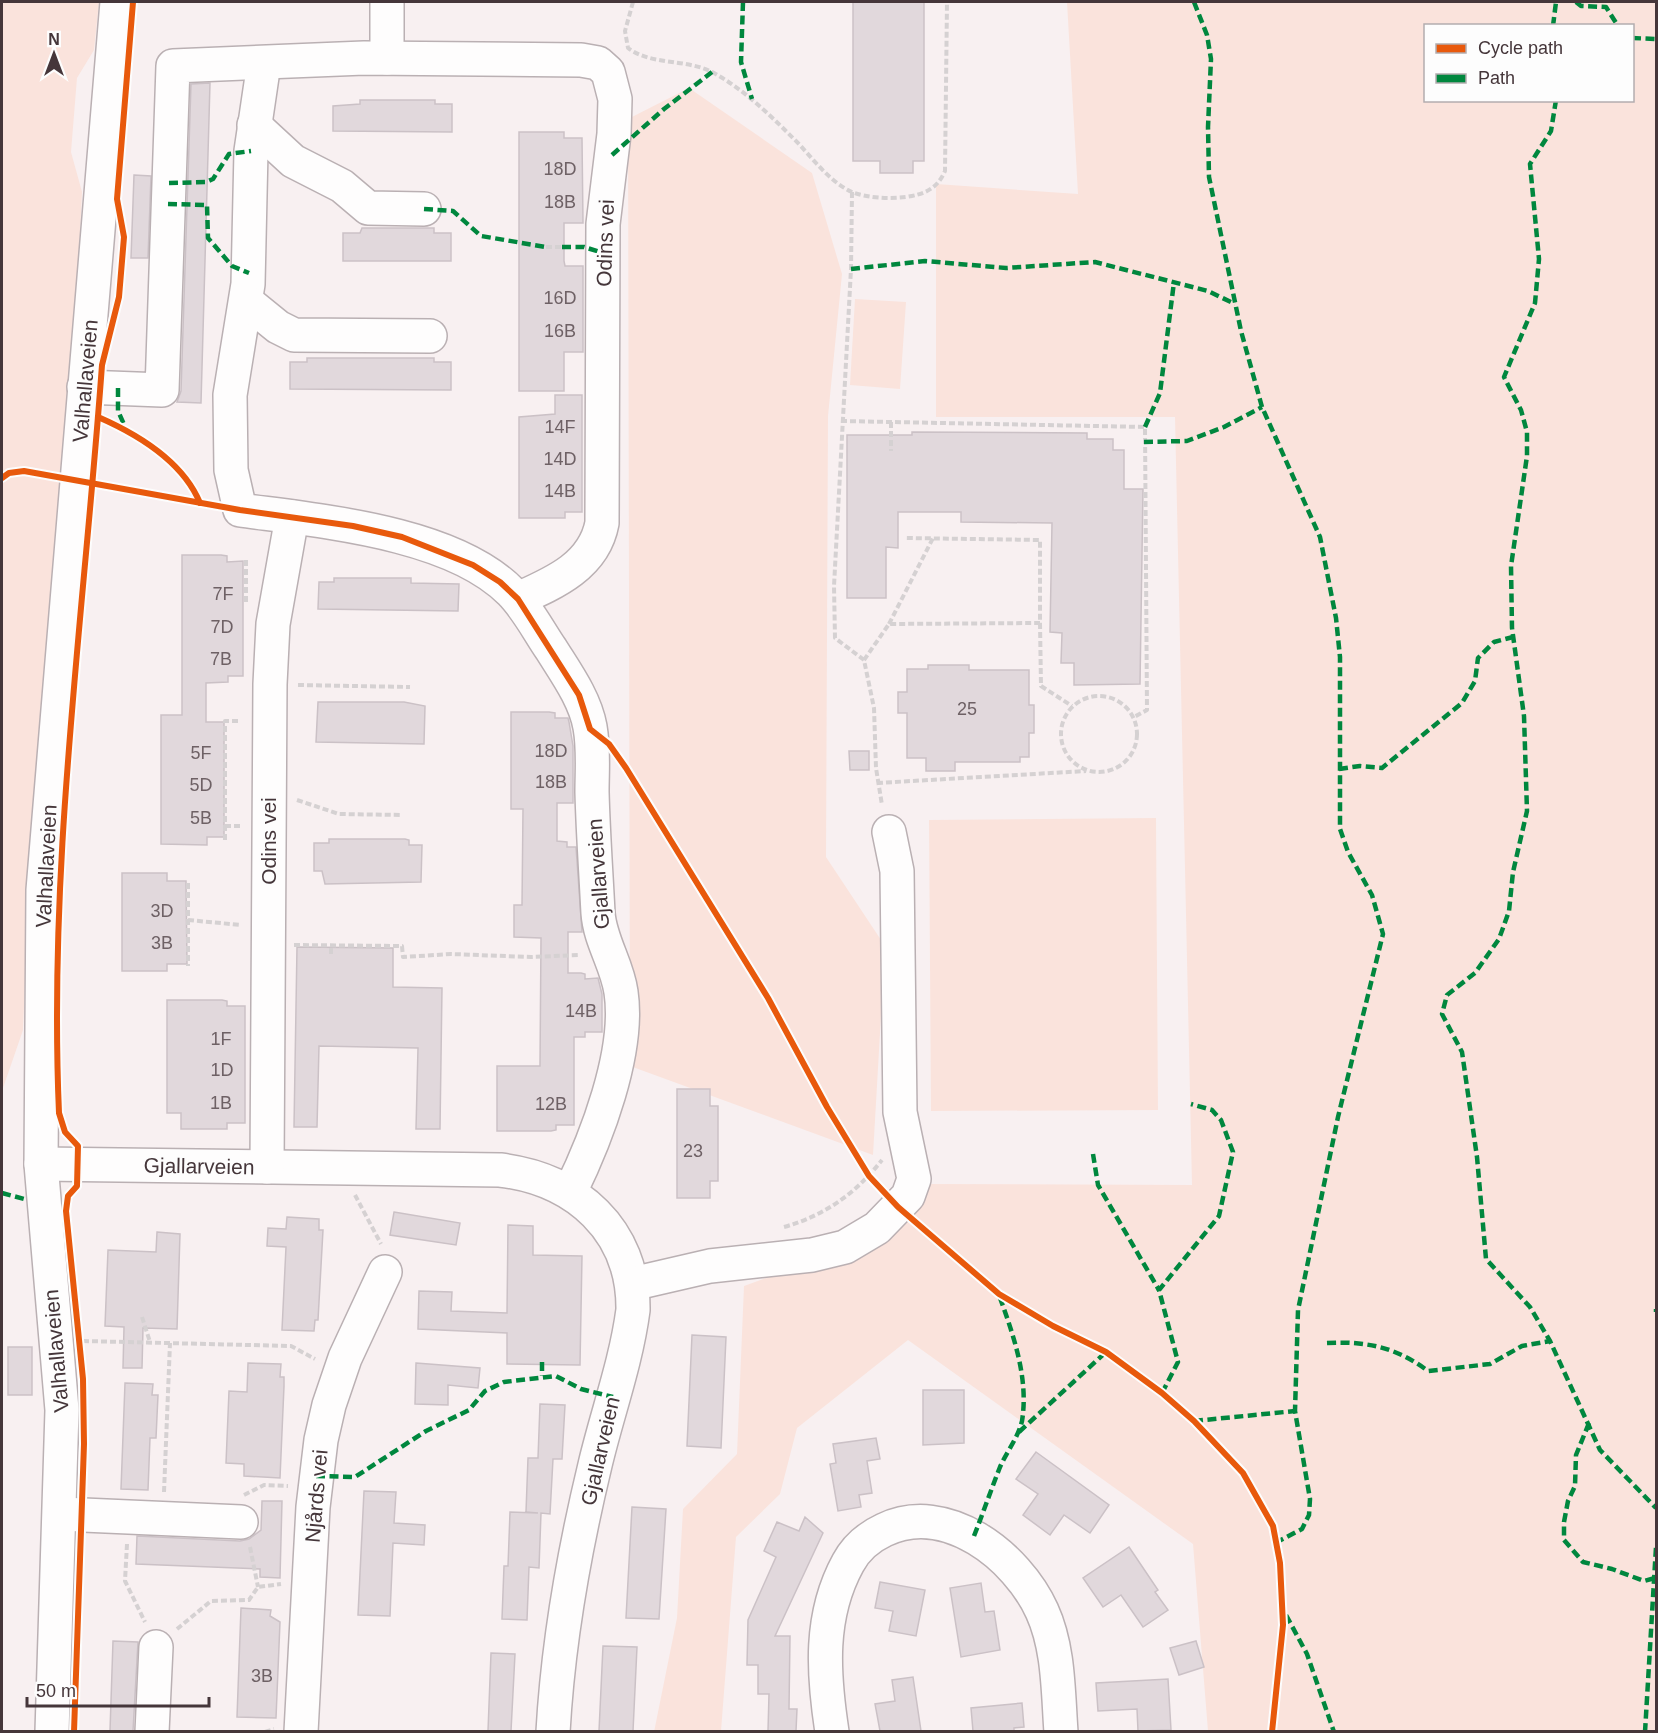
<svg xmlns="http://www.w3.org/2000/svg" width="1658" height="1733" font-family="Arial,sans-serif">
<style>
.green{fill:#fae3dc;fill-rule:evenodd}
.building{fill:#e1d8dc;stroke:#cbc1c6;stroke-width:1.5}
.lines{fill:none;stroke-linecap:round;stroke-linejoin:round}
.minor-casing{stroke:#bab0b3;stroke-width:36}
.path{stroke:#d5d1d2;stroke-width:4;stroke-dasharray:6 3;stroke-linecap:butt}
.minor{stroke:#fefdfd;stroke-width:33}
.quiet{stroke:#00873e;stroke-width:4.5;stroke-dasharray:9 4.5;stroke-linecap:butt}
.cycleway-casing{stroke:#fdfdfd;stroke-width:10}
.cycleway{stroke:#e8590c;stroke-width:6}
.labels{text-anchor:middle;dominant-baseline:central;stroke-width:4.5;stroke-linejoin:round;paint-order:stroke}
.number-label{font-size:18px;fill:#6e6165}
.street-label{font-size:21px;fill:#45363a;stroke:#fdfdfd}
</style>
<rect width="100%" height="100%" fill="#f8f0f1"/>
<g class="green">
<path d="M2,2h97l-5,48 -17,28 -6,74 11,40 -4,87 -48,588 -7,163 -21,61z"/>
<path d="M1067,2h589v1729h-448l-15,-187 -285,-204 -111,88 -17,66 -44,43 -15,194 -67,1 23,-114 6,-109 54,-55 7,-168 156,-56 19,-46 273,1 -17,-768h-239v-233l142,10zM1426,26h206v74h-206z"/>
<path d="M689,88l123,85 30,101 -14,142 -2,441 59,89 -12,209 -243,-89 -2,-947z"/>
<path d="M855,299l51,3 -6,87 -50,-4z"/>
<path d="M1156,818l2,292 -227,1 -2,-291z"/>
</g>
<g class="building">
<path d="M853,2h71v159h-11v12h-33v-12h-27z"/>
<path d="M210,83l-9,320 -24,-1 4,-11 10,-307z"/>
<path d="M360,100h75v4h17v28l-119,-1v-25l27,-2z"/>
<path d="M519,132h45v6h18l1,85h-19v38l1,5h18v86h-19v39h-45z"/>
<path d="M134,175l17,1 -3,82h-17z"/>
<path d="M362,228h72v5h17v28h-108v-28h17z"/>
<path d="M307,358h127v4h17v28l-161,-1v-27h17z"/>
<path d="M555,395h27v117h-17v6h-46v-101l36,-3z"/>
<path d="M912,432l175,1v6h26v11h11v39h19l-3,195 -66,1v-22h-13l1,-30 -12,-1 2,-109 -91,-1v-10h-63v36l-12,-1v51h-39v-163h65z"/>
<path d="M182,555h39l6,1v6l16,-1v115h-15v6l-22,1v39h18v115h-17v8l-46,-1v-129h21z"/>
<path d="M334,578h77v5l48,1 -1,27 -140,-2 1,-27h15z"/>
<path d="M928,665h41v5h60v35h5v28h-5v24h-9v5h-65v9h-29v-13h-19v-45h-9v-21h9v-23h21z"/>
<path d="M318,702h86l21,4 -1,38 -108,-2z"/>
<path d="M511,712h38l6,1v5h13l1,4 4,24v57h-16v38l10,1v5h9l6,85h-14v41h13l4,1v5l13,-1 4,16v38h-17v5h-11v88h-18v5l-5,1h-54v-65h43l1,-128 -27,-1v-32h8l1,-96h-12z"/>
<path d="M849,751h20v19h-19z"/>
<path d="M329,839h76l4,1v5h13l-1,37 -96,2 -3,-13h-8v-28h15z"/>
<path d="M122,873h45v8h19l1,83h-20v7h-45z"/>
<path d="M297,947l96,1v39l49,1 -2,141h-24l2,-81 -99,-2 -2,81h-23z"/>
<path d="M167,1000h55l5,1v5h18v117h-18v6h-46v-16h-14z"/>
<path d="M677,1089h33v17h8v75h-8v17h-33z"/>
<path d="M394,1212l66,11 -4,22 -66,-10z"/>
<path d="M287,1217l32,2v11h4l-5,90h-3l-1,11 -32,-1 4,-83 -19,-1 1,-18 18,1z"/>
<path d="M508,1225l25,1v29l49,1 -2,109 -73,-1v-31l-89,-4 1,-38 33,1 -1,19 56,2z"/>
<path d="M157,1232l23,2 -3,95 -34,-1 -1,40h-19l1,-41 -19,-1 3,-76 48,2z"/>
<path d="M692,1335l34,2 -5,111 -34,-2z"/>
<rect x="8" y="1347" width="24" height="48"/>
<path d="M248,1363l33,1 -1,13h4v9l-4,92 -36,-2v-12l-18,-1 3,-72 18,1z"/>
<path d="M416,1363l64,5 -2,20 -30,-3v20l-33,-1z"/>
<path d="M125,1383l28,1 -1,11h6l-2,43h-6l-2,52 -27,-1z"/>
<path d="M923,1390h41v53l-41,2z"/>
<path d="M540,1404l25,1 -3,54h-9l-3,55 -9,-1 -2,55 -10,-1 -2,53 -25,-1 2,-53h4l2,-54 28,1 -12,-1 2,-54h10z"/>
<path d="M876,1438l4,21 -13,2 5,32 -13,2 2,12 -23,4 -8,-47 6,-1 -3,-19z"/>
<path d="M1036,1452l73,53 -19,28 -26,-18 -14,20 -27,-20 15,-21 -22,-15z"/>
<path d="M364,1491l32,1 -2,31 31,2 -1,20 -31,-2 -3,73 -32,-1z"/>
<path d="M262,1501h20l-2,77 -20,-1v-8l-124,-5 1,-28 103,5 9,-2 12,-9z"/>
<path d="M632,1507l34,2 -7,110 -33,-1z"/>
<path d="M805,1517l18,16 -48,103h15l-1,73h8l-1,22h-28l1,-37h-11v-29h-11l1,-45 28,-63 -12,-6 13,-29 22,9z"/>
<path d="M1129,1547l29,43 -3,2 13,18 -25,17 -22,-32 -18,12 -20,-29z"/>
<path d="M880,1582l45,8 -9,46 -27,-5 4,-20 -18,-3z"/>
<path d="M981,1583l4,29 9,-1 6,39 -39,7 -11,-69z"/>
<path d="M241,1608l30,2 -1,6 10,6 -4,96 -39,-1z"/>
<path d="M113,1641l25,1 -5,89h-23z"/>
<path d="M1196,1641l8,26 -25,8 -9,-27z"/>
<path d="M603,1646l34,1 -4,84h-34z"/>
<path d="M491,1653l24,1 -4,77h-23z"/>
<path d="M913,1677l8,54h-41l-5,-27 20,-3 -3,-21z"/>
<path d="M1168,1679l3,51 -33,1 -1,-22 -39,2 -2,-28z"/>
<path d="M1022,1703l2,24 -10,1v3h-41l-2,-23z"/>
</g>
<g class="lines">
<g class="minor-casing">
<g id="minor">
<path d="M387,58v-56"/>
<path d="M264,63l-13,88 -3,133 -18,111 1,75 9,40c80,11 212,22 271,82 16,16 27,38 40,57 15,24 34,50 39,78 4,22 2,44 2,65 1,40 4,81 6,121 2,28 19,51 23,79 9,60 -25,147 -51,200"/>
<path d="M254,125l39,36 49,25 26,22 56,1"/>
<path d="M246,301l32,26 16,8 136,1"/>
<path d="M84,387l78,3 11,-324 191,-8 217,2 17,3 10,9 7,27 -1,35 -11,90 -1,299c-8,43 -48,60 -84,76"/>
<path d="M41,1164l459,6c76,9 134,60 133,140 -7,53 -26,104 -38,155 -21,87 -37,177 -42,267"/>
<path d="M267,1167l3,-483 3,-60 19,-107"/>
<path d="M632,1284l78,-18 102,-11 33,-8 32,-19 31,-32 6,-17 -14,-67 -3,-241 -8,-39"/>
<path d="M61,1514l180,8"/>
<path d="M52,1732l10,-322 -21,-246 2,-274 74,-888"/>
<path d="M152,1732l4,-85"/>
<path d="M301,1732l12,-225 8,-67 8,-35 16,-47 40,-86"/>
<path d="M832,1732c-9,-59 -13,-116 16,-169 8,-15 21,-26 36,-33 62,-30 133,26 158,81 17,37 16,81 19,121"/>
</g>
</g>
<g class="path">
<path d="M633,2l-8,29 3,17c24,18 58,10 86,25 32,18 58,44 84,70 16,17 32,39 54,49 15,6 37,7 54,5 19,-3 31,-8 39,-26l2,-169"/>
<path d="M852,192l-1,77 -17,317 1,52 29,22 10,48 2,60 6,37"/>
<path d="M546,247h16"/>
<path d="M109,421c35,18 76,44 91,82"/>
<path d="M841,421l304,6 2,283 -13,7"/>
<path d="M891,422v29"/>
<path d="M246,560v43"/>
<path d="M1040,623l1,63 31,20"/>
<path d="M889,624l44,-86"/>
<path d="M864,660l25,-36 151,-1v-83l-134,-2"/>
<path d="M298,685l112,2"/>
<circle cx="1099" cy="734" r="38"/>
<path d="M877,783l209,-12"/>
<path d="M297,800l42,14 63,1"/>
<path d="M225,826h16"/>
<path d="M225,840v-119h16"/>
<path d="M188,883v83"/>
<path d="M188,920l53,5"/>
<path d="M294,945l108,1 1,11 48,-3 80,3 48,-2"/>
<path d="M331,954v-8"/>
<path d="M355,1195l26,49"/>
<path d="M784,1227c42,-12 72,-34 98,-67"/>
<path d="M142,1317l8,25"/>
<path d="M83,1341l208,5 24,13"/>
<path d="M164,1492l6,-149"/>
<path d="M244,1495l20,-10 24,1"/>
<path d="M127,1544l-2,37 20,41"/>
<path d="M250,1547l8,40"/>
<path d="M177,1629l34,-28 38,-1 9,-13 23,-3"/>
<path d="M265,1732l9,-3"/>
</g>
<use href="#minor" class="minor"/>
<g class="quiet">
<path d="M743,2l-2,60 11,37"/>
<path d="M1194,2l13,33 4,24 -3,68 1,50 32,154 21,76 58,130 16,81 4,39v172l8,23 24,43 11,39 -45,183 -40,193 -3,101 15,88 -1,16 -7,14 -25,13"/>
<path d="M1576,2l5,4 25,1 12,19"/>
<path d="M1553,26l3,-24"/>
<path d="M1632,38l24,1"/>
<path d="M1556,100l-5,31 -21,33 9,95 -4,44 -31,74 17,33 6,22v24l-16,110 1,62 12,88 3,95 -14,61 -4,39 -10,28 -24,34 -28,22 -5,19 20,38 15,105 9,102 44,48 20,34 50,109 56,58"/>
<path d="M612,155l52,-46 48,-37"/>
<path d="M169,183l37,-1 7,-3 16,-25 22,-3"/>
<path d="M168,204l39,1 1,33 24,28 17,7"/>
<path d="M424,209l29,2 28,25 65,11"/>
<path d="M562,247h22l19,6"/>
<path d="M851,269l74,-8 81,7 89,-6 113,29 27,13"/>
<path d="M118,388v23l9,20"/>
<path d="M1145,427l15,-34 14,-111"/>
<path d="M1144,442l43,-1 37,-14 38,-20"/>
<path d="M1339,769l21,-3 22,2 80,-65 13,-22 3,-23 16,-16 19,-5"/>
<path d="M1093,1154l5,31 61,105"/>
<path d="M2,1193l26,7"/>
<path d="M1656,1309v3"/>
<path d="M1327,1343c39,-2 69,4 101,28l62,-7 32,-18 28,-5"/>
<path d="M542,1362v14"/>
<path d="M1162,1393l16,-31 -19,-72 60,-74 14,-64 -12,-32 -9,-10 -21,-6"/>
<path d="M1194,1421l101,-10"/>
<path d="M1589,1423l-13,32 -1,31 -7,15 -4,21v18l19,22 29,7 32,12 11,-3"/>
<path d="M1019,1432l87,-80"/>
<path d="M316,1476l39,1 71,-46 43,-21 16,-19 19,-9 52,-6 25,13 32,8"/>
<path d="M974,1536c9,-23 17,-46 26,-69 7,-16 18,-29 22,-46 7,-43 -9,-87 -23,-126"/>
<path d="M1286,1615l21,39 27,78"/>
<path d="M1645,1732l11,-185"/>
</g>
<g class="cycleway-casing">
<g id="cycleway">
<path d="M98,417c39,17 85,45 102,86"/>
<path d="M2,478l7,-5 15,-2 216,39 113,16 49,11 71,28 27,17 18,17 61,96 11,34 19,15 17,24 142,230 59,109 42,69 29,31 101,87 54,32 53,26 56,41 32,28 49,52 30,53 7,37 3,62 -11,107"/>
<path d="M74,1732l10,-288 -1,-65 -17,-168 2,-15 9,-10 1,-40 -13,-14 -6,-19c-11,-250 25,-499 43,-748l17,-68 5,-60 -7,-38 16,-197"/>
</g>
</g>
<use href="#cycleway" class="cycleway"/>
</g>
<g class="labels">
<g class="number-label">
<text x="560" y="169">18D</text>
<text x="560" y="202">18B</text>
<text x="560" y="298">16D</text>
<text x="560" y="331">16B</text>
<text x="560" y="427">14F</text>
<text x="560" y="459">14D</text>
<text x="560" y="491">14B</text>
<text x="223" y="594">7F</text>
<text x="222" y="627">7D</text>
<text x="221" y="659">7B</text>
<text x="967" y="709">25</text>
<text x="551" y="751">18D</text>
<text x="201" y="753">5F</text>
<text x="551" y="782">18B</text>
<text x="201" y="785">5D</text>
<text x="201" y="818">5B</text>
<text x="162" y="911">3D</text>
<text x="162" y="943">3B</text>
<text x="581" y="1011">14B</text>
<text x="221" y="1039">1F</text>
<text x="222" y="1070">1D</text>
<text x="221" y="1103">1B</text>
<text x="551" y="1104">12B</text>
<text x="693" y="1151">23</text>
<text x="262" y="1676">3B</text>
</g>
<g class="street-label">
<text transform="translate(605 243) rotate(-88)">Odins vei</text>
<text transform="translate(85 381) rotate(-85)">Valhallaveien</text>
<text transform="translate(268 841) rotate(-90)">Odins vei</text>
<text transform="translate(46 866) rotate(-87)">Valhallaveien</text>
<text transform="translate(598 874) rotate(-94)">Gjallarveien</text>
<text transform="translate(199 1166) rotate(1)">Gjallarveien</text>
<text transform="translate(56 1351) rotate(-95)">Valhallaveien</text>
<text transform="translate(600 1451) rotate(-77)">Gjallarveien</text>
<text transform="translate(316 1496) rotate(-85)">Njårds vei</text>
</g>
</g>
<rect width="1658" height="1733" fill="none" stroke="#45363a" stroke-width="6"/>
<rect x="1424" y="24" width="210" height="78" fill="#fdfdfd" stroke="#b3adaf" stroke-width="1.5"/>
<rect x="1436" y="44" width="30" height="9" fill="#e8590c" stroke="#b3adaf" stroke-width="1.5"/>
<text x="1478" y="54" font-size="18" fill="#45363a">Cycle path</text>
<rect x="1436" y="74" width="30" height="9" fill="#00873e" stroke="#b3adaf" stroke-width="1.5"/>
<text x="1478" y="84" font-size="18" fill="#45363a">Path</text>
<g transform="translate(54 54)" stroke="#fdfdfd" stroke-width="4.5" paint-order="stroke">
<path d="M0-4.5L10 22L0 15L-10 22Z" fill="#45363a"/>
<text y="-9" font-size="16" font-weight="bold" text-anchor="middle" fill="#45363a">N</text>
</g>
<path d="M27 1697v9h182v-9" fill="none" stroke="#45363a" stroke-width="3"/>
<text x="36" y="1697" font-size="18" fill="#45363a" stroke="#fdfdfd" stroke-width="4.5" paint-order="stroke">50 m</text>
</svg>
